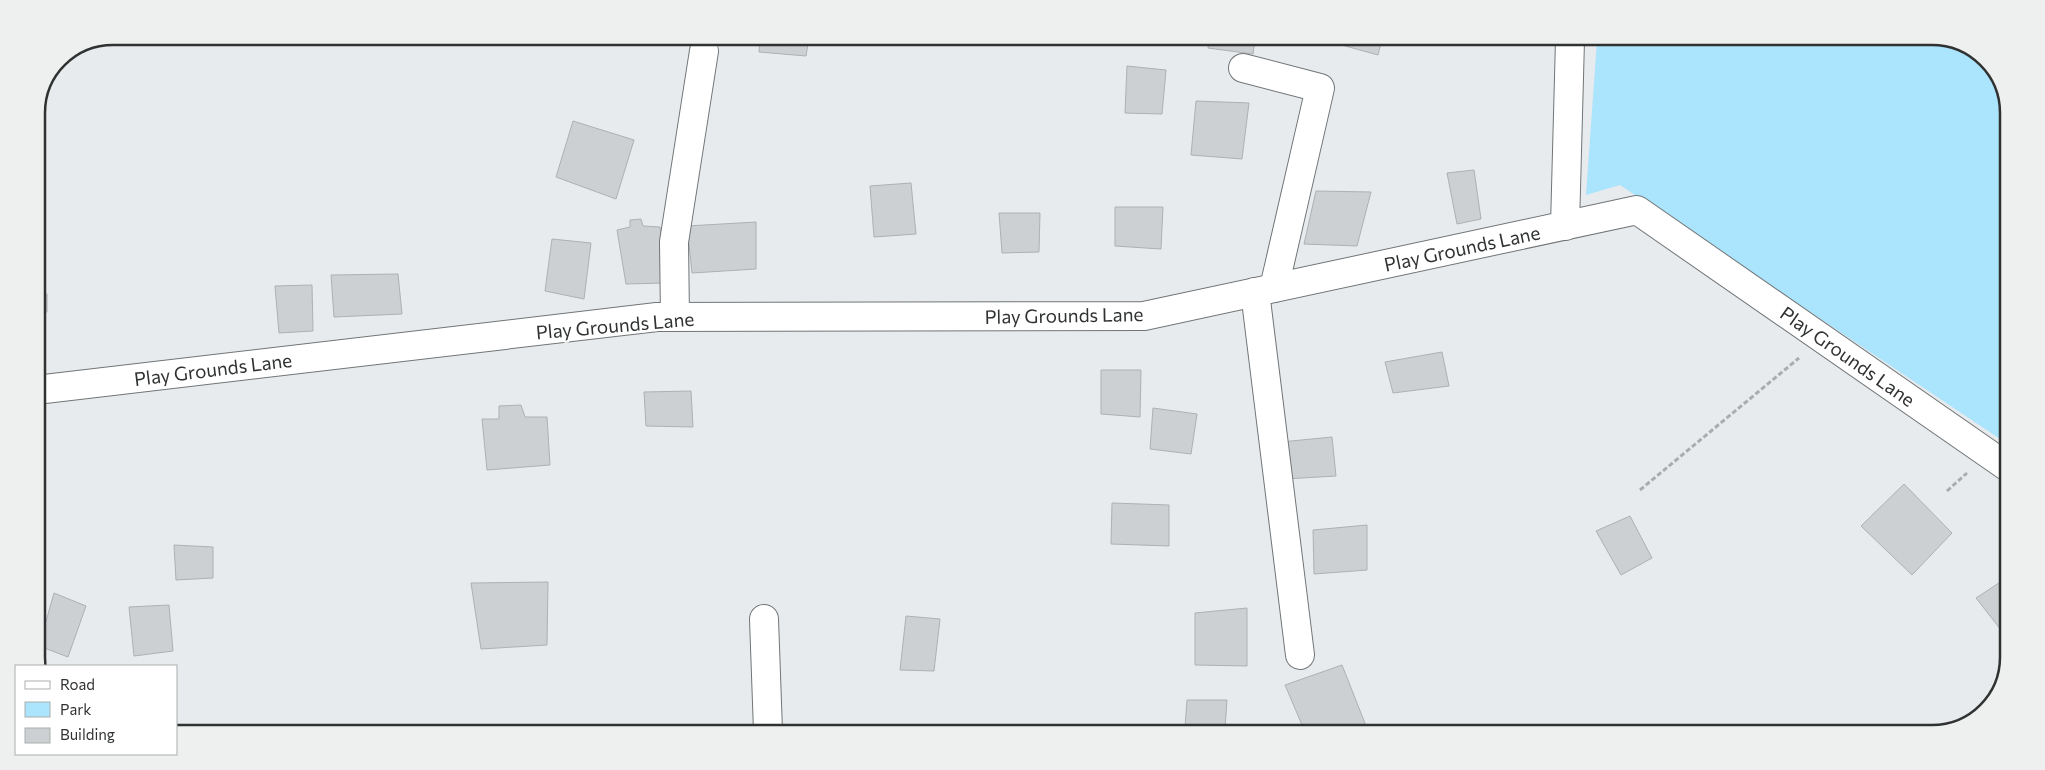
<svg xmlns="http://www.w3.org/2000/svg" width="2045" height="770" font-family="Commissioner,sans-serif">
<style>
.green{fill:#abe4fd}
.building{fill:#ccd0d2;stroke:#adb1b3}
.lines{fill:none;stroke-linecap:round;stroke-linejoin:round}
.street-casing{stroke:#717577;stroke-width:30}
.path{stroke:#a9adae;stroke-width:3;stroke-dasharray:5 2.5;stroke-linecap:butt}
.street{stroke:#fff;stroke-width:28}
.labels{text-anchor:middle;dominant-baseline:central;stroke-width:4.5;stroke-linejoin:round;paint-order:stroke}
.street-label{font-size:19px;fill:#303232;stroke:#fff}
.rim{fill:none;stroke:#303232;stroke-width:2.5}
</style>
<rect width="100%" height="100%" fill="#e7ebed"/>
<path class="green" d="M1597,40h360l36,26 16,42 -3,335 -386,-258 -34,10z"/>
<g class="building">
<path d="M760,38h49l-3,18 -47,-4z"/>
<path d="M1209,39h46l-2,15 -45,-6z"/>
<path d="M1320,39h62l-4,16z"/>
<path d="M1127,66l39,4 -4,44 -37,-1z"/>
<path d="M1196,101l53,2 -7,56 -51,-4z"/>
<path d="M573,121l61,19 -18,59 -60,-22z"/>
<path d="M1474,170l7,49 -24,5 -10,-51z"/>
<path d="M911,183l5,51 -42,3 -4,-51z"/>
<path d="M1316,191l55,1 -14,54 -53,-2z"/>
<path d="M1115,207h48l-2,42 -46,-3z"/>
<path d="M999,213h41l-1,39 -37,1z"/>
<path d="M641,219l2,7 17,1 5,56 -39,1 -9,-54 13,-3v-7z"/>
<path d="M756,222v47l-64,4 -5,-47z"/>
<path d="M552,239l39,4 -7,56 -39,-8z"/>
<path d="M398,274l4,40 -68,3 -3,-42z"/>
<path d="M312,285l1,46 -34,2 -4,-47z"/>
<path d="M36,294h11v18l-11,-1z"/>
<path d="M1442,352l7,34 -56,7 -8,-31z"/>
<path d="M1101,370h40l-1,47 -39,-3z"/>
<path d="M691,391l2,36 -47,-1 -2,-34z"/>
<path d="M521,405l4,12h22l3,48 -63,5 -5,-51h17v-13z"/>
<path d="M1153,408l44,6 -6,40 -41,-5z"/>
<path d="M1332,437l4,39 -51,3 -4,-37z"/>
<path d="M1904,484l48,49 -40,42 -51,-49z"/>
<path d="M1112,503l57,2v41l-58,-2z"/>
<path d="M1630,516l22,42 -31,17 -25,-44z"/>
<path d="M1367,525v45l-53,4 -1,-44z"/>
<path d="M174,545l39,2v31l-37,2z"/>
<path d="M2005,579v56l-29,-37z"/>
<path d="M548,582l-1,63 -66,4 -10,-66z"/>
<path d="M54,593l32,13 -18,51 -29,-11z"/>
<path d="M169,605l4,46 -39,5 -5,-49z"/>
<path d="M1247,608v58l-52,-1v-52z"/>
<path d="M906,616l34,3 -6,52 -34,-1z"/>
<path d="M1342,665l26,66 -7,1h-56l-20,-47z"/>
<path d="M1187,700h40l-2,29 -40,-2z"/>
</g>
<g class="lines">
<g class="street-casing">
<g id="street">
<path d="M1243,68l77,20 -46,200"/>
<path d="M1565,226l5,-186"/>
<path d="M1255,292l45,363"/>
<path d="M675,317l-1,-75 30,-191"/>
<path d="M36,390l621,-73 487,-1 493,-106 369,256"/>
<path d="M764,619l4,112"/>
</g>
</g>
<g class="path">
<path d="M1640,490l159,-132"/>
<path d="M1947,491l20,-18"/>
</g>
<use href="#street" class="street"/>
</g>
<g class="labels">
<g class="street-label">
<text transform="translate(1462 248) rotate(-12)">Play Grounds Lane</text>
<text transform="translate(1064 315) rotate(-1)">Play Grounds Lane</text>
<text transform="translate(615 325) rotate(-5)">Play Grounds Lane</text>
<text transform="translate(1848 356) rotate(35)">Play Grounds Lane</text>
<text transform="translate(213 369) rotate(-7)">Play Grounds Lane</text>
</g>
</g>
<path d="M0 0H2045V770H0ZM113 45H1932A68 68 0 0 1 2000 113V657A68 68 0 0 1 1932 725H113A68 68 0 0 1 45 657V113A68 68 0 0 1 113 45Z" fill="#eeefef" fill-rule="evenodd"/>
<path class="rim" d="M113 45H1932A68 68 0 0 1 2000 113V657A68 68 0 0 1 1932 725H113A68 68 0 0 1 45 657V113A68 68 0 0 1 113 45Z"/>
<rect x="15" y="665" width="162" height="90" fill="#ffffff" stroke="#acadad"/>
<rect x="25" y="681" width="25" height="8" fill="#ffffff" stroke="#acadad"/>
<text x="60" y="690" font-size="15" fill="#303232">Road</text>
<rect x="25" y="702" width="25" height="15" fill="#abe4fd" stroke="#acadad"/>
<text x="60" y="715" font-size="15" fill="#303232">Park</text>
<rect x="25" y="728" width="25" height="15" fill="#ccd0d2" stroke="#acadad"/>
<text x="60" y="740" font-size="15" fill="#303232">Building</text>
</svg>
